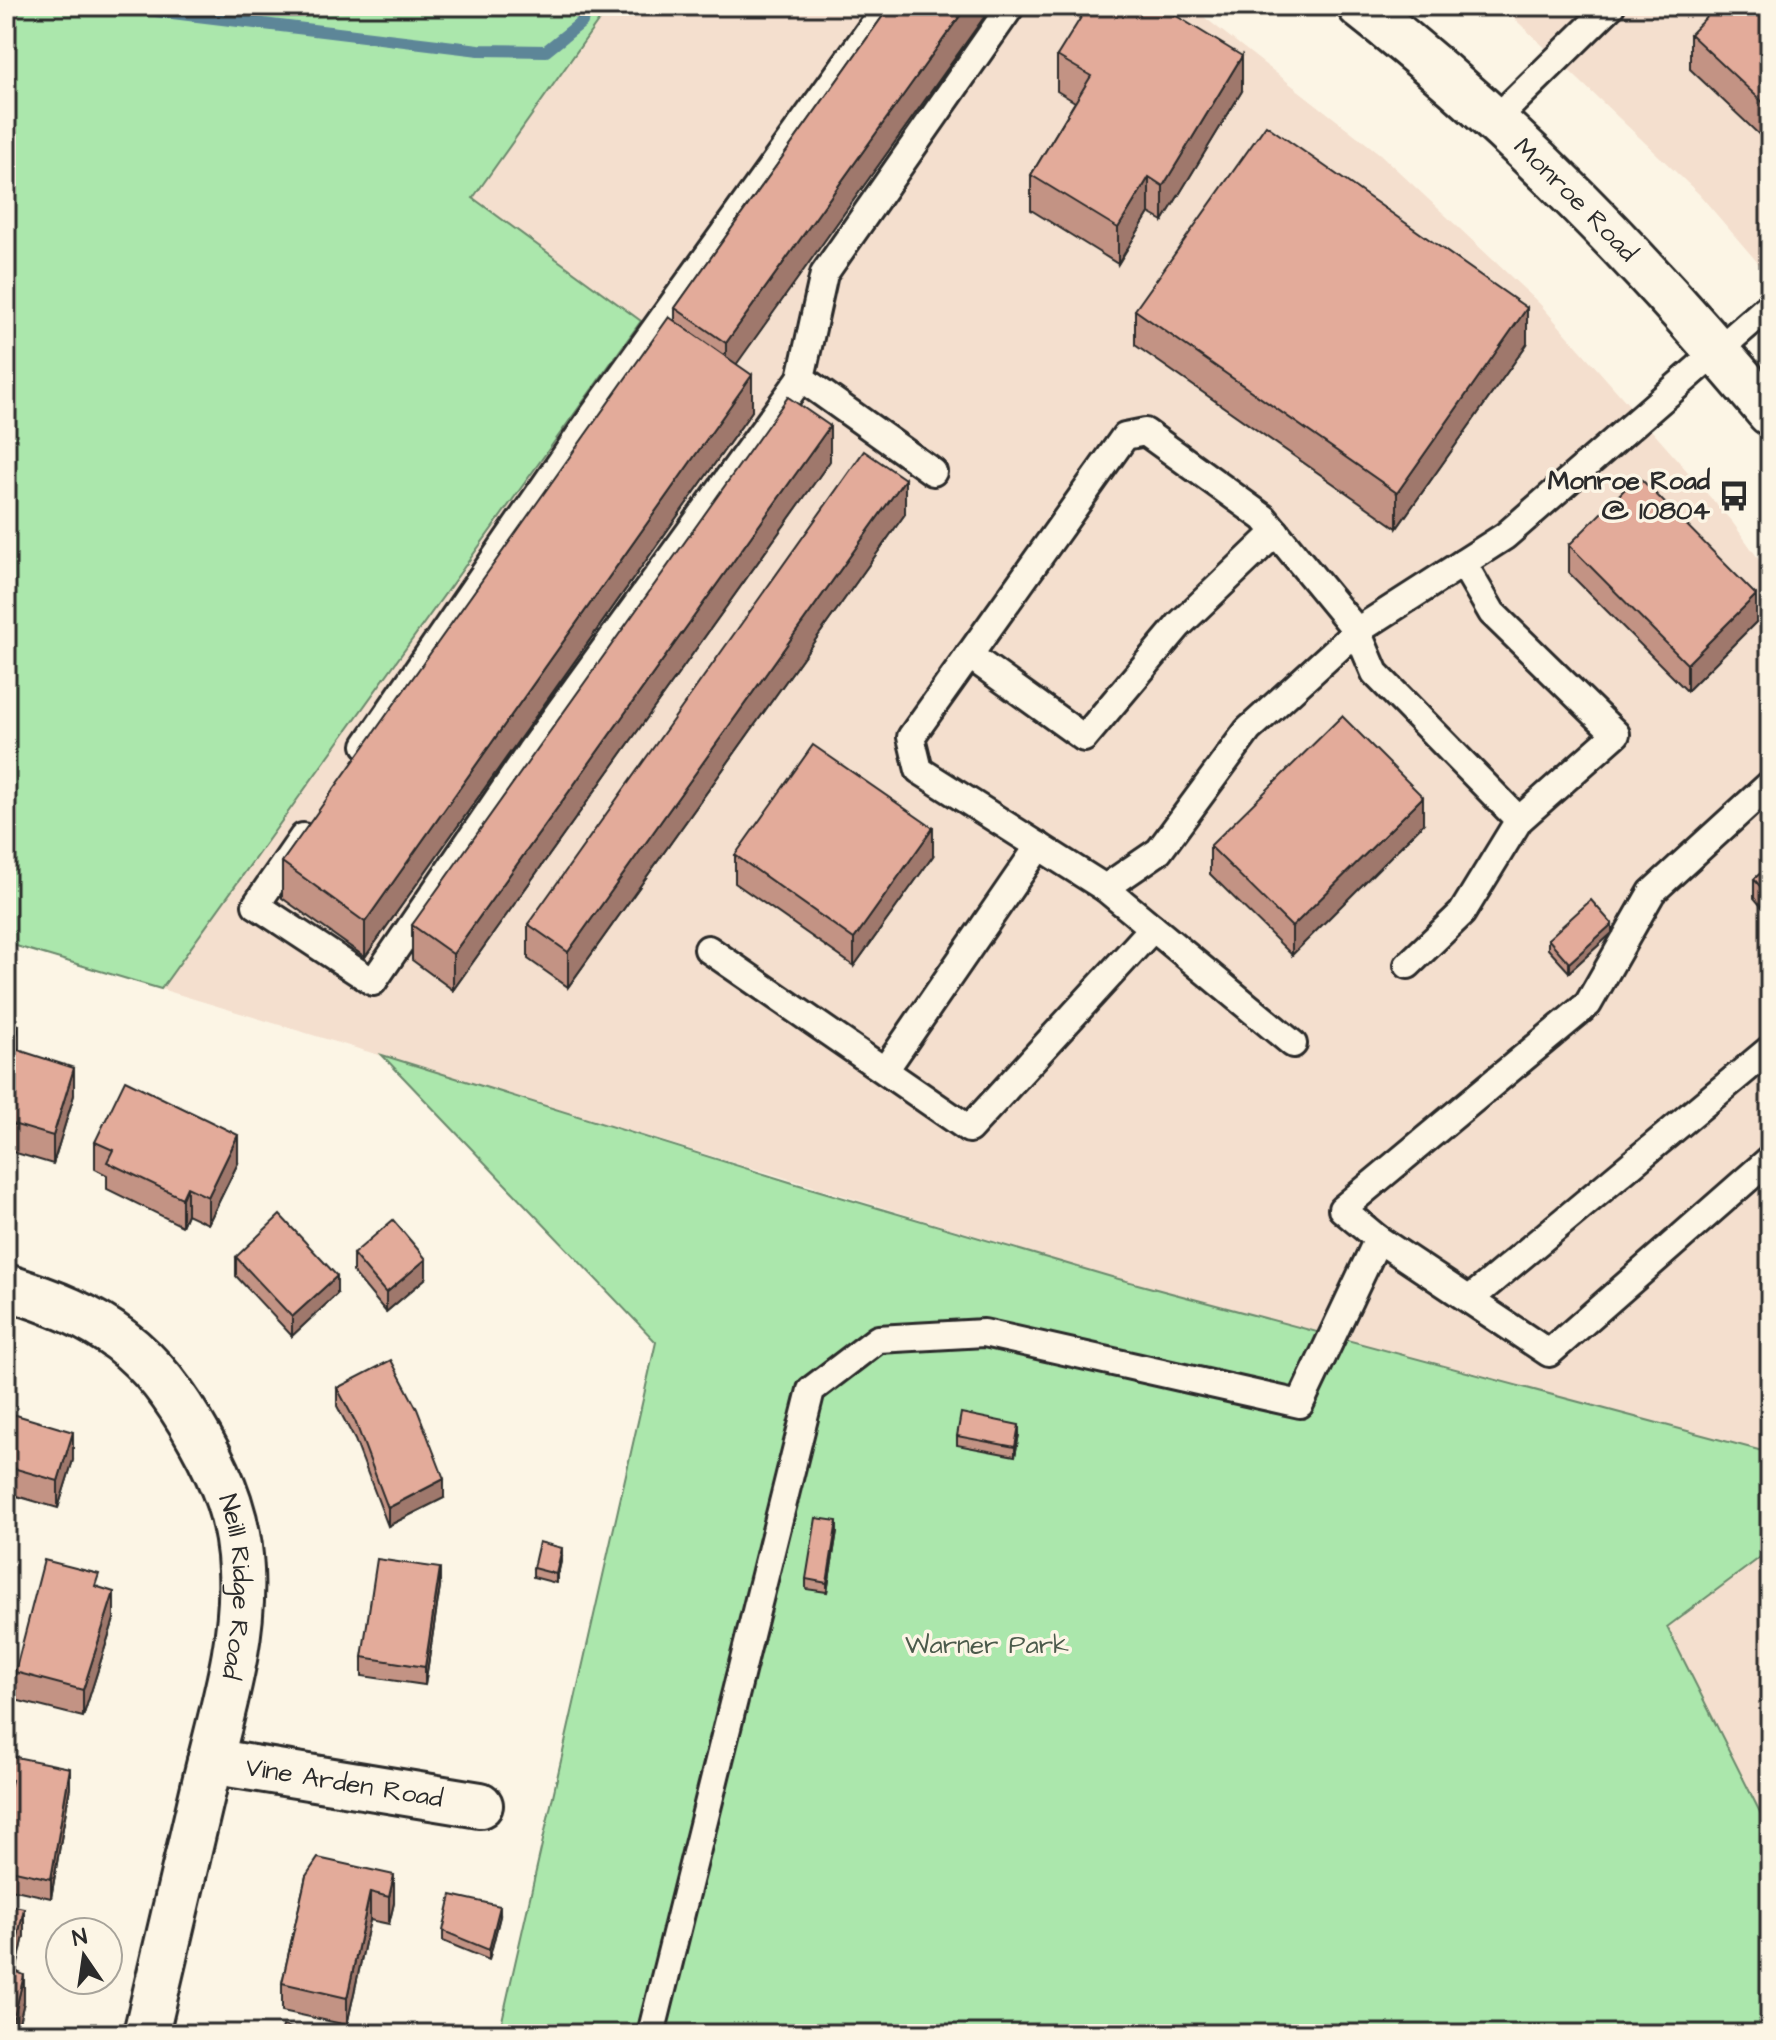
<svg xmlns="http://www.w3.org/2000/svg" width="1776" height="2040" font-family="'Architects Daughter',sans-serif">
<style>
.built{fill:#f4dfce}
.green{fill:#abe7ac;stroke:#6b896c;stroke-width:2}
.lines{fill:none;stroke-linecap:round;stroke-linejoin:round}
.stream{stroke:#5d8698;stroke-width:12}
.service-casing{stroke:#2b2b2b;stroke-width:32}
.minor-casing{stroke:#2b2b2b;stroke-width:50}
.secondary-casing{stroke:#2b2b2b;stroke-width:50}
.service{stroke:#fcf5e5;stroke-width:26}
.minor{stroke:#fcf5e5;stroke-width:44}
.secondary{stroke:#fcf5e5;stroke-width:44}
.wall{fill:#c39384;stroke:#2b2b2b;stroke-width:2}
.shaded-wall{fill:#9f786c;stroke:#2b2b2b;stroke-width:2}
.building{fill:#e3ab9a;stroke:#2b2b2b;stroke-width:2}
.labels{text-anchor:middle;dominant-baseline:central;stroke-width:7;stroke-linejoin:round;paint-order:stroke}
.street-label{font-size:26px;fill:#2b2b2b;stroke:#fcf5e5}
.poi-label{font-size:26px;font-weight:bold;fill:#2b2b2b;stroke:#fcf5e5;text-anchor:end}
.park-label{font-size:26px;fill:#4b5a4b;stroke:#fcf5e5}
</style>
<rect width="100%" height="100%" fill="#fcf5e5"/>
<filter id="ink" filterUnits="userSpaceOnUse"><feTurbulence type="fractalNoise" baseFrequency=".0125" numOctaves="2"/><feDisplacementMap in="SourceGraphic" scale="16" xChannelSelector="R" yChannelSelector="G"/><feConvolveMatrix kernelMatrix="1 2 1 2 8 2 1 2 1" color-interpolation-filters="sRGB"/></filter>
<g filter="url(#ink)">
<g class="built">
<path d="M609,6h581l190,148 159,149 194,220 37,52v878l-655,-175 -954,-289 480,-667 -169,-124z"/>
<path d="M1501,6h269v271l-71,-83z"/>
<path d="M1770,1550v282l-103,-205z"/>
</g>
<g class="green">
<path d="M6,6h603l-136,192 168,123 -480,668 -155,-46z"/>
<path d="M382,1055l411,128 322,95 655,175v97l-103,77 103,205v202h-1271l157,-692z"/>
</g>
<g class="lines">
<g class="stream">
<path d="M114,6l365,44 67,1 36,-29 5,-16"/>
<path d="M6,10l15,-4"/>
</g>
<g class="service-casing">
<g id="service">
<path d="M1495,120l116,-114"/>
<path d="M933,472l-132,-94 23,-104 187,-268"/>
<path d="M969,655l115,83 95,-113 97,-93"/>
<path d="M366,745l228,-331 293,-408"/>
<path d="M1770,784l-118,108 -64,112 -246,205 36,30 171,114 221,-194"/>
<path d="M1519,820l-144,-147 -18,-42 -93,-113 -119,-86 -20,4 -214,301 8,33 186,118 54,-37 89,-121 109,-99 148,-95 265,-231"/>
<path d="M303,837l-47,68 117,77 157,-230 271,-374"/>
<path d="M1105,888l188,156"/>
<path d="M708,949l261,180 184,-201"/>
<path d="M1408,965l54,-52 57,-93 97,-86 -124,-121 -29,-50"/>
<path d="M885,1070l154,-224"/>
<path d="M1470,1299l300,-250"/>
<path d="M651,2034l160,-644 67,-51 106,-6 316,71 78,-165"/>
</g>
</g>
<g class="minor-casing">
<g id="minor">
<path id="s1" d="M6,1287c98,30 144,62 194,152 24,43 39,81 41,131 4,74 -22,150 -38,221 -19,81 -38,162 -57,243"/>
<path id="s2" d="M210,1761l270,44"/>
</g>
</g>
<g class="secondary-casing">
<g id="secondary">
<path id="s3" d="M1360,6c152,119 286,259 410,407"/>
</g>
</g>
<use href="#service" class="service"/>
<use href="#minor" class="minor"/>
<use href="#secondary" class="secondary"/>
</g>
<g class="wall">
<path d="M890,6h102l-256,358 16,47 -387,546 -83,-59v-36l393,-541v-13z"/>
<path d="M1770,6v139l-80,-76v-35z"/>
<path d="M1057,56l185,35 -79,130 -14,-8 -31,51 -87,-54v-35l44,-73 -18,-11z"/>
<path d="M1135,310l392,34 -130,184 -262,-183z"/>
<path d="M830,461l-377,529 -41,-30v-35z"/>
<path d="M905,514l-337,473 -40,-28v-35z"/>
<path d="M1569,545l187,77 -69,69 -118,-118z"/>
<path d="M1423,824l-131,131 -82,-81v-28z"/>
<path d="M735,855l198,1 -79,110 -119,-83z"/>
<path d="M1770,865v52l-16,-19v-19z"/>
<path d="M1612,933l-43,39 -21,-23v-10z"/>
<path d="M6,1021l13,29 55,45 -21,69 -47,-14z"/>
<path d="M95,1142l143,21 -30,61 -21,-10 -5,12 -75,-37v-14l-12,-6z"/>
<path d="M353,1254l73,24 -40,34 -33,-40z"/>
<path d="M236,1257l101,37 -45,42 -56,-60z"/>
<path d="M337,1388l107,110 -56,28 -33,-86 -18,-34z"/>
<path d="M6,1412l67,48 -15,48 -52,-15z"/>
<path d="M1019,1434l-4,22 -58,-11v-9z"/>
<path d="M837,1531l-10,61 -21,-3v-10z"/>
<path d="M562,1557l-6,26 -23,-6v-9z"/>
<path d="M440,1586l-15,99 -63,-9v-19z"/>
<path d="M99,1587l15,32 -31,98 -68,-17v-28z"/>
<path d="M6,1755l64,32 -19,111 -45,-10v-83l2,-7 -2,-1z"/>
<path d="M394,1875v28l-5,21 -19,-4 -23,105 -65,-14v-28l24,-107z"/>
<path d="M6,1904l18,32 -8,35 8,31 -8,32h-10z"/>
<path d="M500,1916l-11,44 -46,-19v-10z"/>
</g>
<g class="shaded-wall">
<path d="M967,6h25l-266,373v-36z"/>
<path d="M1242,56v35l-79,130v-35z"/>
<path d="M1149,177v36l-31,51v-36z"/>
<path d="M1527,308v36l-130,184v-35z"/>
<path d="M752,375v36l-387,546v-35z"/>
<path d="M830,426v35l-377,529v-36z"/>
<path d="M905,479v35l-337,473v-35z"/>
<path d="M1756,595v27l-69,69v-27z"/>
<path d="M1423,797v27l-131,131v-28z"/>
<path d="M933,828v28l-79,110v-27z"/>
<path d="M1612,924v9l-43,39v-9z"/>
<path d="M19,1025v28l-7,-5z"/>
<path d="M74,1068v27l-21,69v-28z"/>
<path d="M238,1135v28l-30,61v-27z"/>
<path d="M187,1187v27l-5,12v-28z"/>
<path d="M426,1259v19l-40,34v-19z"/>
<path d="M337,1276v18l-45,42v-19z"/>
<path d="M1019,1425v9l-4,22v-9z"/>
<path d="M73,1432v28l-15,48v-27z"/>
<path d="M444,1479v19l-56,28v-18z"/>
<path d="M837,1521v10l-10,61v-9z"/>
<path d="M562,1548v9l-6,26v-9z"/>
<path d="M440,1568v18l-15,99v-18z"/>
<path d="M114,1592v27l-31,98v-27z"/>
<path d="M70,1768v19l-19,111v-19z"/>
<path d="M394,1875v28l-5,21v-27z"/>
<path d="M370,1892v28l-23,105v-27z"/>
<path d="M500,1906v10l-11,44v-10z"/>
<path d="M24,1908v28l-13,60v-27z"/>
<path d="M24,1975v27l-8,32h-2v-17z"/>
</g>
<g class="building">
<path d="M890,6h77l-241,337 -51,-35z"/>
<path d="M1088,6h10l3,2 2,-2h57l82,50 -79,130 -14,-9 -31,51 -87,-53 60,-99 -34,-20z"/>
<path d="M1717,6h53v103l-80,-75z"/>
<path d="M1266,125l261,183 -130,185 -262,-183z"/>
<path d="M669,317l83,58 -387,547 -83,-60z"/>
<path d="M788,397l42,29 -377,528 -41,-29z"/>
<path d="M864,451l41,28 -337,473 -40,-28z"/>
<path d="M1638,476l118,119 -69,69 -118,-119z"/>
<path d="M1342,716l81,81 -131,130 -82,-81z"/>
<path d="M813,745l120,83 -79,111 -119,-84z"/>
<path d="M1770,865v33l-16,-19z"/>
<path d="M1591,900l21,24 -43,39 -21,-24z"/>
<path d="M6,1021l13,4 -7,23 62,20 -21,68 -47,-14z"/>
<path d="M125,1080l113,55 -30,62 -21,-10 -5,11 -75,-36 6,-12 -18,-8z"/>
<path d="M280,1215l57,61 -45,41 -56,-60z"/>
<path d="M393,1220l33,39 -40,34 -33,-39z"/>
<path d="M391,1360l26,49 27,70 -56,29 -33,-87 -18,-33z"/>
<path d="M6,1412l67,20 -15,49 -52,-15z"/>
<path d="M961,1413l58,12 -4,22 -58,-11z"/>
<path d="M816,1518l21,3 -10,62 -21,-4z"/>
<path d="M539,1542l23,6 -6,26 -23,-6z"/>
<path d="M377,1559l63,9 -15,99 -63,-10z"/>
<path d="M44,1560l55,14 -4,12 19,6 -31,98 -68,-18z"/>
<path d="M6,1755l64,13 -19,111 -45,-10v-64l6,-25 -6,-2z"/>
<path d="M318,1858l76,17 -5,22 -19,-5 -23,106 -65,-15 24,-107z"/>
<path d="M451,1895l49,11 -11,44 -46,-19z"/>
<path d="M6,1904l18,4 -13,61 13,6 -10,42 -8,-2z"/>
<path d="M283,2026l35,8h-37z"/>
</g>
</g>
<defs>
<g id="bus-bare" transform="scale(2.4)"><path d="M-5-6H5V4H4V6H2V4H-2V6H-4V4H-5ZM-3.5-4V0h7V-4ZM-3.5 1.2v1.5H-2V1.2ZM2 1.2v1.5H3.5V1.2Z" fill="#2b2b2b" stroke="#fcf5e5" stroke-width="2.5" paint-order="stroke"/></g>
</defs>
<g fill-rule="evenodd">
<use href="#bus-bare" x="1734" y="496"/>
</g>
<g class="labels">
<g class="street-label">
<text stroke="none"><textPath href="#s3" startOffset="290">Monroe Road</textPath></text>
<text stroke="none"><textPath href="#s1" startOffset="410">Neill Ridge Road</textPath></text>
<text stroke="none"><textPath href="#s2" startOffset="136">Vine Arden Road</textPath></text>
</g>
<g class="poi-label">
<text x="1710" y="481">Monroe Road<tspan x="1710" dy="30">@ 10804</tspan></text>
</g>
<g class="park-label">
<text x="987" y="1645">Warner Park</text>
</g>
</g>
<rect width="1776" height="2040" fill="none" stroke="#fcf5e5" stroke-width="32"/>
<rect x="16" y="16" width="1744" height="2008" fill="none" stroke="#2b2b2b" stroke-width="3" filter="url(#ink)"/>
<g transform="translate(84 1956) rotate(347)"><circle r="38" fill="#fcf5e5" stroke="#a8a49b" stroke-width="2"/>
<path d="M0-6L14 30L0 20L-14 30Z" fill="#2b2b2b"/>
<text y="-12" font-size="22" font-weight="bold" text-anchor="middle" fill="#2b2b2b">N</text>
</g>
</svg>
